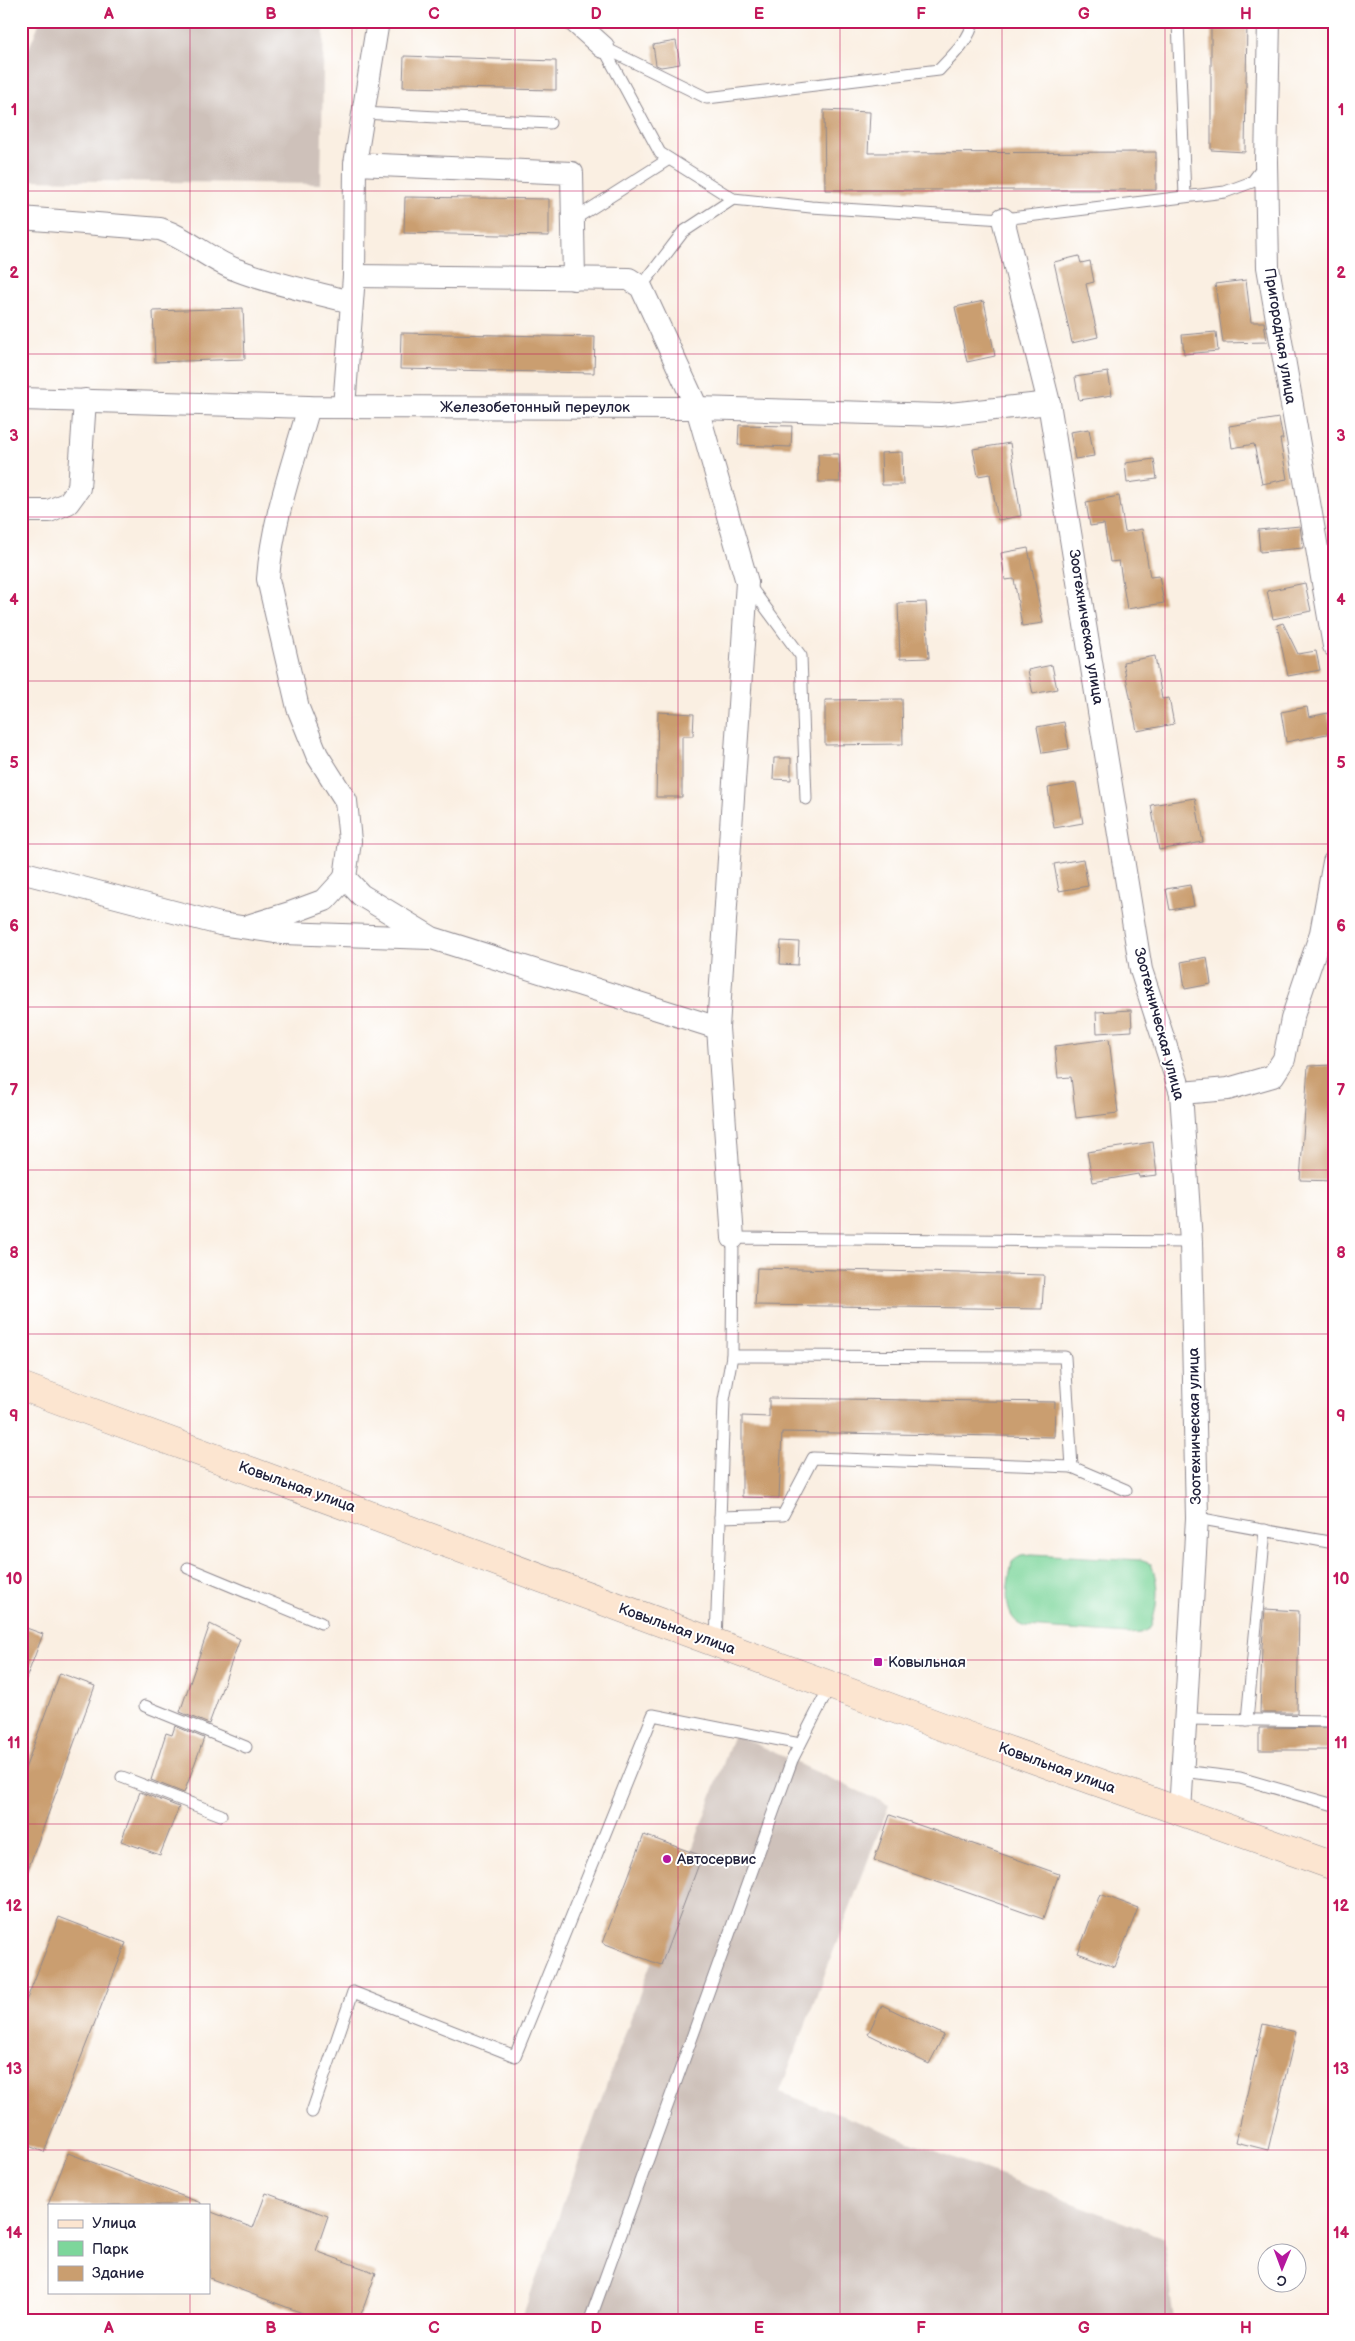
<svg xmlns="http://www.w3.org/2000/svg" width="1355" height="2341" font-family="'Balsamiq Sans',sans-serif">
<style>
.industrial{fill:#cec1ba}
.green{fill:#7dd69b;stroke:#507c6b}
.building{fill:#ca9e6f}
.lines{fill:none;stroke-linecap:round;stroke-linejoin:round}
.lane-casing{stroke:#8e888e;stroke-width:13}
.street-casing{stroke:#8e888e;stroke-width:24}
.secondary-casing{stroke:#8e888e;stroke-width:29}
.lane{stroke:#fff;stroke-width:11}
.street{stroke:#fff;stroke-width:22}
.secondary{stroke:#fce5d0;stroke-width:28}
.grid{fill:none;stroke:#c2185b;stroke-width:1;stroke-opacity:0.55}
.poi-dot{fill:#b5179e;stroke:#fff;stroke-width:2}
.labels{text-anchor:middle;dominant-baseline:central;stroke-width:4;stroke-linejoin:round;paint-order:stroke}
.street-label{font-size:15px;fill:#22223b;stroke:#fff}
.poi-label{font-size:15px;fill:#22223b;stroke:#fff;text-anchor:start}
.neatline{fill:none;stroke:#c2185b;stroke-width:2}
.grid-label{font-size:16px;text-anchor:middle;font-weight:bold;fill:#c2185b}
</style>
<rect width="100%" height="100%" fill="#fff"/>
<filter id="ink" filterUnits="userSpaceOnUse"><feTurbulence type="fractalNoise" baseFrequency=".02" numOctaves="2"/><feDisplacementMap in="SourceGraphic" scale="10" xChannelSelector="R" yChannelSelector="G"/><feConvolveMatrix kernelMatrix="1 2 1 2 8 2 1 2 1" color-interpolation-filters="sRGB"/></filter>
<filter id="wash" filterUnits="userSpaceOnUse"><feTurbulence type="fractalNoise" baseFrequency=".0096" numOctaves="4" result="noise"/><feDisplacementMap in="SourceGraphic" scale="20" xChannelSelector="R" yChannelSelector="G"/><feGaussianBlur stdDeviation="1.12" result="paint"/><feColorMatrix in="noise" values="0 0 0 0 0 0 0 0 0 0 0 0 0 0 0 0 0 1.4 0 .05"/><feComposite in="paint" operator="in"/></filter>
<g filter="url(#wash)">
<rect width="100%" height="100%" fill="#faefe2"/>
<g class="industrial">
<path d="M40,21h284l-3,163 -300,-4v-112z"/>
<path d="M734,1734l155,71 -109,287 383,145 11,83h-653z"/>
</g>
<path class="green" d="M1032,1554l108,6 11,4c9,21 7,43 -1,64l-9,5 -13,1 -102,-7c-27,-9 -18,-43 -14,-65l9,-7z"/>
<g id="blocks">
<g class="building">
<path d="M1211,21h36l-2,131 -34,-2z"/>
<path d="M676,41l4,23 -19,3 -5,-2 -3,-20z"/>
<path d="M404,56l152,5v29l-153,-3z"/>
<path d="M824,110l46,2 -2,41 288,-1v38h-331z"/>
<path d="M405,197l144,2v37l-145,-3z"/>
<path d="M1079,256l2,7 9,-2 4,21 -8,2 12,53 -26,6 -18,-81z"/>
<path d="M1246,280l5,42h13l3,20 -44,1 -8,-59z"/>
<path d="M984,301l11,55 -28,6 -12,-55z"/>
<path d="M243,308l2,51 -90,3 -2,-51z"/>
<path d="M1216,332l2,19 -34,3 -2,-19z"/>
<path d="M401,333l194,4 -1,36 -194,-4z"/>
<path d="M1108,372l4,23 -33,5 -4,-23z"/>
<path d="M1279,418l4,21h-3l7,40 -25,5 -8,-40 -22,4 -3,-22z"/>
<path d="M739,425l53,1 -1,21 -53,-2z"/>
<path d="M1089,429l5,27 -19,3 -5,-27z"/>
<path d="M1010,443l11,73 -23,4 -8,-46 -12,2 -5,-27z"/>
<path d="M902,452l1,33h-21l-1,-32z"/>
<path d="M818,454h21l1,28h-21z"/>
<path d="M1154,459l3,20 -30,4 -2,-20z"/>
<path d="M1119,496l6,36 17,-3 8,48 9,-1 5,27 -37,6 -8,-48 -9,1 -6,-38 -14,2 -4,-24z"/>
<path d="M1300,526l3,22 -43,4 -2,-22z"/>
<path d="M1028,548l15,75 -21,3 -8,-47 -9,1 -4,-27z"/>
<path d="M1305,583l6,28 -38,8 -6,-28z"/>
<path d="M926,602l3,56 -29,1 -2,-56z"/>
<path d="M1283,623l15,31 18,-3 4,19 -32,6 -11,-51z"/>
<path d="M1155,656l7,43 7,-1 5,26 -37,7 -14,-69z"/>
<path d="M1052,665l5,24 -24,5 -5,-24z"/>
<path d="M902,699l1,45 -78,1v-45z"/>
<path d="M1307,707l2,10 19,-4 4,20 -46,9 -5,-30z"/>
<path d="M658,712l36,2 -1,22h-11v61h-26z"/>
<path d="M1064,722l5,27 -27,4 -5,-26z"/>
<path d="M774,758h17v22l-18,-1z"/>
<path d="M1076,783l7,40 -29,5 -6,-40z"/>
<path d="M1195,798l8,44 -44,8 -8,-45z"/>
<path d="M1083,859l5,27 -29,5 -5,-27z"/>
<path d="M1190,885l4,21 -24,4 -4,-21z"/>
<path d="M781,941l18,1 -1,23 -18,-1z"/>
<path d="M1207,957l4,27 -26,5 -4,-27z"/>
<path d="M1131,1010l1,21 -35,2 -1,-21z"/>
<path d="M1109,1039l9,74 -42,5 -5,-41 -13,1 -3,-32z"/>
<path d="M1334,1065v116l-34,-1 8,-114z"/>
<path d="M1153,1142l4,33 -18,2 -1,-3 -45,8 -6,-30z"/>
<path d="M757,1268l287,7 -2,34 -287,-4z"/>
<path d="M769,1398l286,4 -1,35 -272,-5 -3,66 -37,-1v-81l27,1z"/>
<path d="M1265,1609l34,2 -2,102h-37l2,-67z"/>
<path d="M210,1624l30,15 -31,85 -29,-12z"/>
<path d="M21,1626l22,8 -20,53 -2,-1z"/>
<path d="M60,1673l35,13 -72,197h-2v-103z"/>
<path d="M175,1726l29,12 -20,55 -33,-13 15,-47 6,2z"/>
<path d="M1334,1727v23h-75v-22z"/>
<path d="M140,1792l39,15 -19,48 -39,-14z"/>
<path d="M890,1815l169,59 -16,45 -169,-59z"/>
<path d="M644,1835l58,21 -41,109 -58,-22z"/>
<path d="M1100,1894l38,14 -23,59 -37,-14z"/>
<path d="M59,1917l67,26 -82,209 -23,-9v-129z"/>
<path d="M882,2005l62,30 -15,29 -61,-30z"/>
<path d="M1263,2024l33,8 -28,118 -32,-8z"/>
<path d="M68,2153l133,50v2h-153z"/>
<path d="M266,2193l62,23 -12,35 60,22 -17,47h-38l-112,-42v-67l44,17z"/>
</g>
</g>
</g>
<g filter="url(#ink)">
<use href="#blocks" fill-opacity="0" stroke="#8e888e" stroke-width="1"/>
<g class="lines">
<g class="lane-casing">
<g id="lane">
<path d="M1178,21l7,175"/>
<path d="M603,47l57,106 73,46 78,8 192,12 222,-27 27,-10 12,-16"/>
<path d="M603,47l104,51 232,-28c12,-13 32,-31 34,-49"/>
<path d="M363,113l187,10"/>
<path d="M573,220l96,-61"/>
<path d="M641,287l42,-55 50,-33"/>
<path d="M749,585l52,71 5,143"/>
<path d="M732,1356l333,1 7,110 54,23"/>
<path d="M720,1517l63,-2 30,-57 259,9"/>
<path d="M1197,1518l137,25"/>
<path d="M188,1568l133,55"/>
<path d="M716,1642l8,-242 8,-44 1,-118 458,4"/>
<path d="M145,1706l101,41"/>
<path d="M1185,1719l145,2"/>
<path d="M1247,1720l18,-190"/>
<path d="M1182,1771l58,7 94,27"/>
<path d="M122,1777l99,38"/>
<path d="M312,2112l41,-120 162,64 138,-341 147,29"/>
<path d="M590,2320l202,-560 38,-74"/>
</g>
</g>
<g class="street-casing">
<g id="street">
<path d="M574,21l29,26"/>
<path d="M1269,21l-3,141 2,105 66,379"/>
<path d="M355,164l217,9 2,106"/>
<path d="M21,218l139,11c28,9 49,31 77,41 36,14 76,22 114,32"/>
<path d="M1003,219l46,184 92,567 40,123 10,149 6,276 -17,294"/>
<path d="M354,276l275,3 12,8 56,121 50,174 -29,446 15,210"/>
<path d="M21,399l288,8 388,1 244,7 108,-12"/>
<path d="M309,407c-16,57 -37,114 -41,172l30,129 19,47 29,46 4,40 -5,37 16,17 71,43 286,90"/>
<path d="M344,407l10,-131 1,-112 23,-143"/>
<path d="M21,511h28l19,-8 11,-15 6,-88"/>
<path d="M21,872l199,52 63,9 147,5"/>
<path d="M251,925l39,-12 35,-13 20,-22"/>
<path d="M1181,1093l47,-4 45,-13 11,-17 8,-40 29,-86 13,-71"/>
</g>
</g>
<g class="secondary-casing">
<path id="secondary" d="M21,1386l944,349 369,131"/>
</g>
<use href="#lane" class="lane"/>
<use href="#street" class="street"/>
<use href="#secondary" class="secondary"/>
</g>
</g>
<path class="grid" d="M190,21v2184M352,21v2299M515,21v2299M678,21v2299M840,21v2299M1002,21v2299M1165,21v2299M21,191h1313M21,354h1313M21,517h1313M21,681h1313M21,844h1313M21,1007h1313M21,1170h1313M21,1334h1313M21,1497h1313M21,1660h1313M21,1824h1313M21,1987h1313M21,2150h1313M190,2292v28"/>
<g class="poi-dot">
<rect x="873" y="1657" width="10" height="10" rx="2.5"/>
<circle cx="667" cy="1859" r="5"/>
</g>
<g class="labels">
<g class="street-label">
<text transform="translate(1280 336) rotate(81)">Пригородная улица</text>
<text x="535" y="407">Железобетонный переулок</text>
<text transform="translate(1086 627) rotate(81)">Зоотехническая улица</text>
<text transform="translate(1159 1024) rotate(75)">Зоотехническая улица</text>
<text transform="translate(1195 1426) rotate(-91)">Зоотехническая улица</text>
<text transform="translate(297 1487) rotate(20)">Ковыльная улица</text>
<text transform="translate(677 1629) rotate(20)">Ковыльная улица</text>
<text transform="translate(1057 1768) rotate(20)">Ковыльная улица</text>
</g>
<g class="poi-label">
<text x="888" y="1662">Ковыльная</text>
<text x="677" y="1859">Автосервис</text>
</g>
</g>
<rect width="1355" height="2341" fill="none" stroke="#fff" stroke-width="55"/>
<rect x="48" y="2204" width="162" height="90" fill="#ffffff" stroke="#a7a7b1"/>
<rect x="58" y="2220" width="25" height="8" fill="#fce5d0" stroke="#a7a7b1"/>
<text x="92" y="2228" font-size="15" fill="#22223b">Улица</text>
<rect x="58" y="2241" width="25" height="15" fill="#7dd69b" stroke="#a7a7b1"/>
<text x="92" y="2254" font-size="15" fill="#22223b">Парк</text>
<rect x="58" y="2266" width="25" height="15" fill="#ca9e6f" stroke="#a7a7b1"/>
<text x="92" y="2278" font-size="15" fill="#22223b">Здание</text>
<g transform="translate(1282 2268) rotate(181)"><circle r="24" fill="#ffffff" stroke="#a7a7b1"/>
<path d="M0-4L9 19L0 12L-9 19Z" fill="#b5179e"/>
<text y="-8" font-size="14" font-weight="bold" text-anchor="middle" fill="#22223b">С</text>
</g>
<rect x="28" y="28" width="1300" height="2286" class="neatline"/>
<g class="grid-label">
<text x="109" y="19">A</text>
<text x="271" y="19">B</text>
<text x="434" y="19">C</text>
<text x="596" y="19">D</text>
<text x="759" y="19">E</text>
<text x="921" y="19">F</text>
<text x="1084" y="19">G</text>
<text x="1246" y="19">H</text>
<text x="14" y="115">1</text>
<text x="1341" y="115">1</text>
<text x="14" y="278">2</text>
<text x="1341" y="278">2</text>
<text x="14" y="441">3</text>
<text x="1341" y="441">3</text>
<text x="14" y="605">4</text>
<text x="1341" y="605">4</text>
<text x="14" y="768">5</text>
<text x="1341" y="768">5</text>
<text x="14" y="931">6</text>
<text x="1341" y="931">6</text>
<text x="14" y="1095">7</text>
<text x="1341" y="1095">7</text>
<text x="14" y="1258">8</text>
<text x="1341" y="1258">8</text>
<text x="14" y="1421">9</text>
<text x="1341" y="1421">9</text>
<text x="14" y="1584">10</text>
<text x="1341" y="1584">10</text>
<text x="14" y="1748">11</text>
<text x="1341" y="1748">11</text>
<text x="14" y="1911">12</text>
<text x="1341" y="1911">12</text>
<text x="14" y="2074">13</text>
<text x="1341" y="2074">13</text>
<text x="14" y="2238">14</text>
<text x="1341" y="2238">14</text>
<text x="109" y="2333">A</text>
<text x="271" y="2333">B</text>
<text x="434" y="2333">C</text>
<text x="596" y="2333">D</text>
<text x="759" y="2333">E</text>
<text x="921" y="2333">F</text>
<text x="1084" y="2333">G</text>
<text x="1246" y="2333">H</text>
</g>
</svg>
